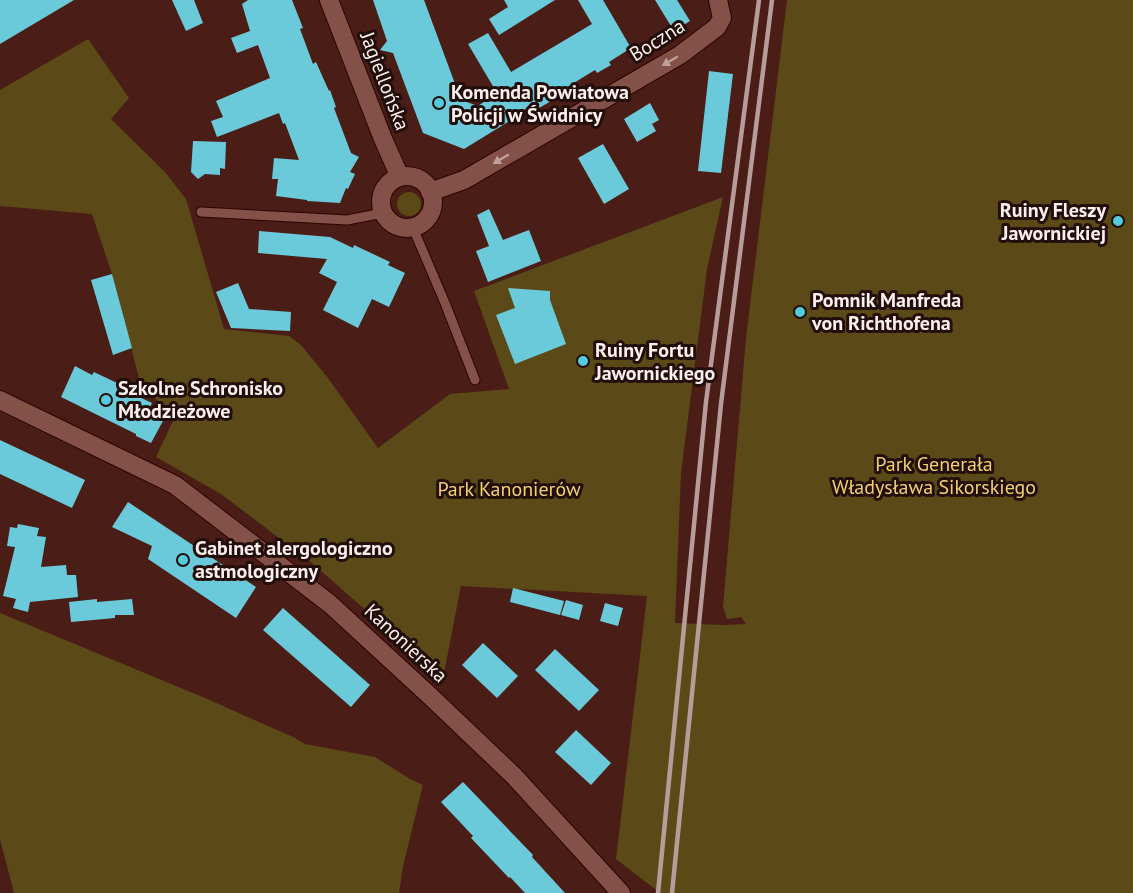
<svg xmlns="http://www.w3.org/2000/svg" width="1133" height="893" font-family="'PT Sans',sans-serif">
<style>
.green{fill:#5b4a18}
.building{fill:#6bcada}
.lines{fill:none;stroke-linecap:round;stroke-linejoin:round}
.service-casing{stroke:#2d0402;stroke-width:11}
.minor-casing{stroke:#2d0402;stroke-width:20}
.service{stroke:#845149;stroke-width:9}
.minor{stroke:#845149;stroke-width:18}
.rail{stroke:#b79d99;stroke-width:4.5}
.oneway{fill:#c0a09b}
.poi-dot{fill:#54cadd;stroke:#220e0b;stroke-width:2}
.labels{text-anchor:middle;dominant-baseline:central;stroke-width:6;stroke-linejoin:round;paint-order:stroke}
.street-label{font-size:20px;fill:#fcefed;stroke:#220e0b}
.poi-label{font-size:20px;font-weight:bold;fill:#fcefed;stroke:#220e0b;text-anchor:start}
.park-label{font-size:20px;fill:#f3d170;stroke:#220e0b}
</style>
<rect width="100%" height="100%" fill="#4a1d16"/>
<g class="green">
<path d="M787,0h346v893h-473l-44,-34 31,-263 -186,-10 -18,92 -131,-115 -91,-69 -65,-37 17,-36 -34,-43 -27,-104 -20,-60 -92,-8v-116l88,-51 41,59 -18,21 54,53 21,27 38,130 65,7 12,9 27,33 50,70 72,-54 59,-5 -35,-98 249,-94 -16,72 -26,204 -6,150 47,2 24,-1 -5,-7 -14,2 -4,-12 23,-269z"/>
<circle cx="409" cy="204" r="12"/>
<path d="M0,613l205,85 90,40 10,6 70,13 35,22 13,6 -20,81 -4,27h-385l-14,-54z"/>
</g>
<g class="building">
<path d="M0,0h74l-74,44z"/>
<path d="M172,0h22l9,23 -17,8z"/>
<path d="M248,0h44l11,28 -3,1 13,35 3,-2 13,29 1,-1 6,17 -2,1 17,45 8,4 -9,15 5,2 -7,15 -2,-1 -6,15 -33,-2v-1l-31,-4 2,-17h-6l2,-21 25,2 -14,-37 -2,1 -4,-11 -62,24 -6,-16 12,-4 -7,-16 54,-23 -12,-33 -21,8 -6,-15 19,-7 -8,-27z"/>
<path d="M373,0h51l37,100 17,6 19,-13 -29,-49 20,-11 23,39 81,-48 -14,-24h25l28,48 -22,14 2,3 -14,8 -2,-3 -44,27 2,3 -14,8 -2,-4 -73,45 -41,-16 -30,-80 -13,-3 7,-9z"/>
<path d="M504,0h51l-56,35 -10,-16 19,-12z"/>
<path d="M655,0h22l13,21 -16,10z"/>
<path d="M709,71l24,3 -12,99 -23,-2z"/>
<path d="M650,103l9,17 -7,4 4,7 -19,11 -13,-23z"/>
<path d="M193,141l33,1 -1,27 -5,-1v7l-15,-1 -7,5 -7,-7z"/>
<path d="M603,144l26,45 -25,15 -26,-46z"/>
<path d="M489,209l14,31 26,-10 12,31 -53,21 -12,-31 13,-5 -12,-31z"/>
<path d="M259,231l71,6 23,11 1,-3 36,17 -2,3 17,8 -16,34 -17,-8 -14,29 -35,-18 14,-28 -18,-9 8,-14 -69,-6z"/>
<path d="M112,274l20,74 -19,7 -22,-75z"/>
<path d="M238,283l11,26 42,3 -1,19 -59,-3 -15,-36z"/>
<path d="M508,288l42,3v9l16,44 -51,20 -19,-49 19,-7z"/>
<path d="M75,366l17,9 2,-3 44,21 -1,3 15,7 -4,8 16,8 -13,24 -15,-7v-2l-75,-37z"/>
<path d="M0,440l85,40 -13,28 -72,-34z"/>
<path d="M128,502l128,85 -20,31 -88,-59 4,-13 -40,-19z"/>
<path d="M18,524l21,4 -2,8 9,1 -5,30 25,-2 1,10h9l2,22 -48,5 -2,10 -15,-4 3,-9 -13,-3 12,-49 -8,-1 3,-19 7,1z"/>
<path d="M513,588l51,13 -4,14 -50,-13z"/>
<path d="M97,599v3l35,-3 2,16h-19v3l-44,4 -2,-20z"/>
<path d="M566,600l17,5 -4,15 -18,-5z"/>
<path d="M605,603l18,5 -5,18 -18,-5z"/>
<path d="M283,608l87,77 -19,22 -88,-77z"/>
<path d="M483,643l35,33 -21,22 -35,-33z"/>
<path d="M555,649l44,41 -20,21 -44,-41z"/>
<path d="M576,730l35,33 -20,22 -36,-33z"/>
<path d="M463,782l70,73 -1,2 33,36h-40l-15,-16 -1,1 -38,-40 2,-2 -32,-34z"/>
</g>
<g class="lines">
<g class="service-casing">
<g id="service">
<path d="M201,212l146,8 36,-7"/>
<path d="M413,228l32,75 30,77"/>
</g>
</g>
<g class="minor-casing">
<g id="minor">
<path d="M329,0l54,139 17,38"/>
<circle cx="407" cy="202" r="26"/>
<path d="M430,192l34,-12 216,-125 37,-28 5,-9 -4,-18"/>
<path d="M0,400l175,85 155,119 100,92 84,80 107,117"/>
</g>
</g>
<use href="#service" class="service"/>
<use href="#minor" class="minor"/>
<g class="rail">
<path d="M658,893l48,-491 53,-402"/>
<path d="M672,893l49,-489 51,-404"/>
</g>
</g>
<defs><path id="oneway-solid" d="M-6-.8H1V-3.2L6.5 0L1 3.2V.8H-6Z" transform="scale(1.5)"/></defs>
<g class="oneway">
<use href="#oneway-solid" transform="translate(670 61) rotate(150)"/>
<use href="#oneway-solid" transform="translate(501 159) rotate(150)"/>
</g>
<g class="poi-dot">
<circle cx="439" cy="103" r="6"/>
<circle cx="1118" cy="221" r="6"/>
<circle cx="800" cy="312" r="6"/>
<circle cx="583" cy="361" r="6"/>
<circle cx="106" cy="400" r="6"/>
<circle cx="183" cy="560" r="6"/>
</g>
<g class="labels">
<g class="street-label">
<text transform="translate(657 40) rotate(-32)">Boczna</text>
<text transform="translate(385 81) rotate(69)">Jagiellońska</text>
<text transform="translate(406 643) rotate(43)">Kanonierska</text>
</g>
<g class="poi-label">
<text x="451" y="92">Komenda Powiatowa<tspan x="451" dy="23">Policji w Świdnicy</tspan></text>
<text x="1106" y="210" text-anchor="end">Ruiny Fleszy<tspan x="1106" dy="23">Jawornickiej</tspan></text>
<text x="812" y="300">Pomnik Manfreda<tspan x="812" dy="23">von Richthofena</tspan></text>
<text x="595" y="350">Ruiny Fortu<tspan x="595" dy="23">Jawornickiego</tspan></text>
<text x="118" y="388">Szkolne Schronisko<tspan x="118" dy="23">Młodzieżowe</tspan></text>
<text x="195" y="548">Gabinet alergologiczno<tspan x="195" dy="23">astmologiczny</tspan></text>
</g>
<g class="park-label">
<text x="934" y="464">Park Generała<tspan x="934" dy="23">Władysława Sikorskiego</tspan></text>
<text x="509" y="489">Park Kanonierów</text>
</g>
</g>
</svg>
